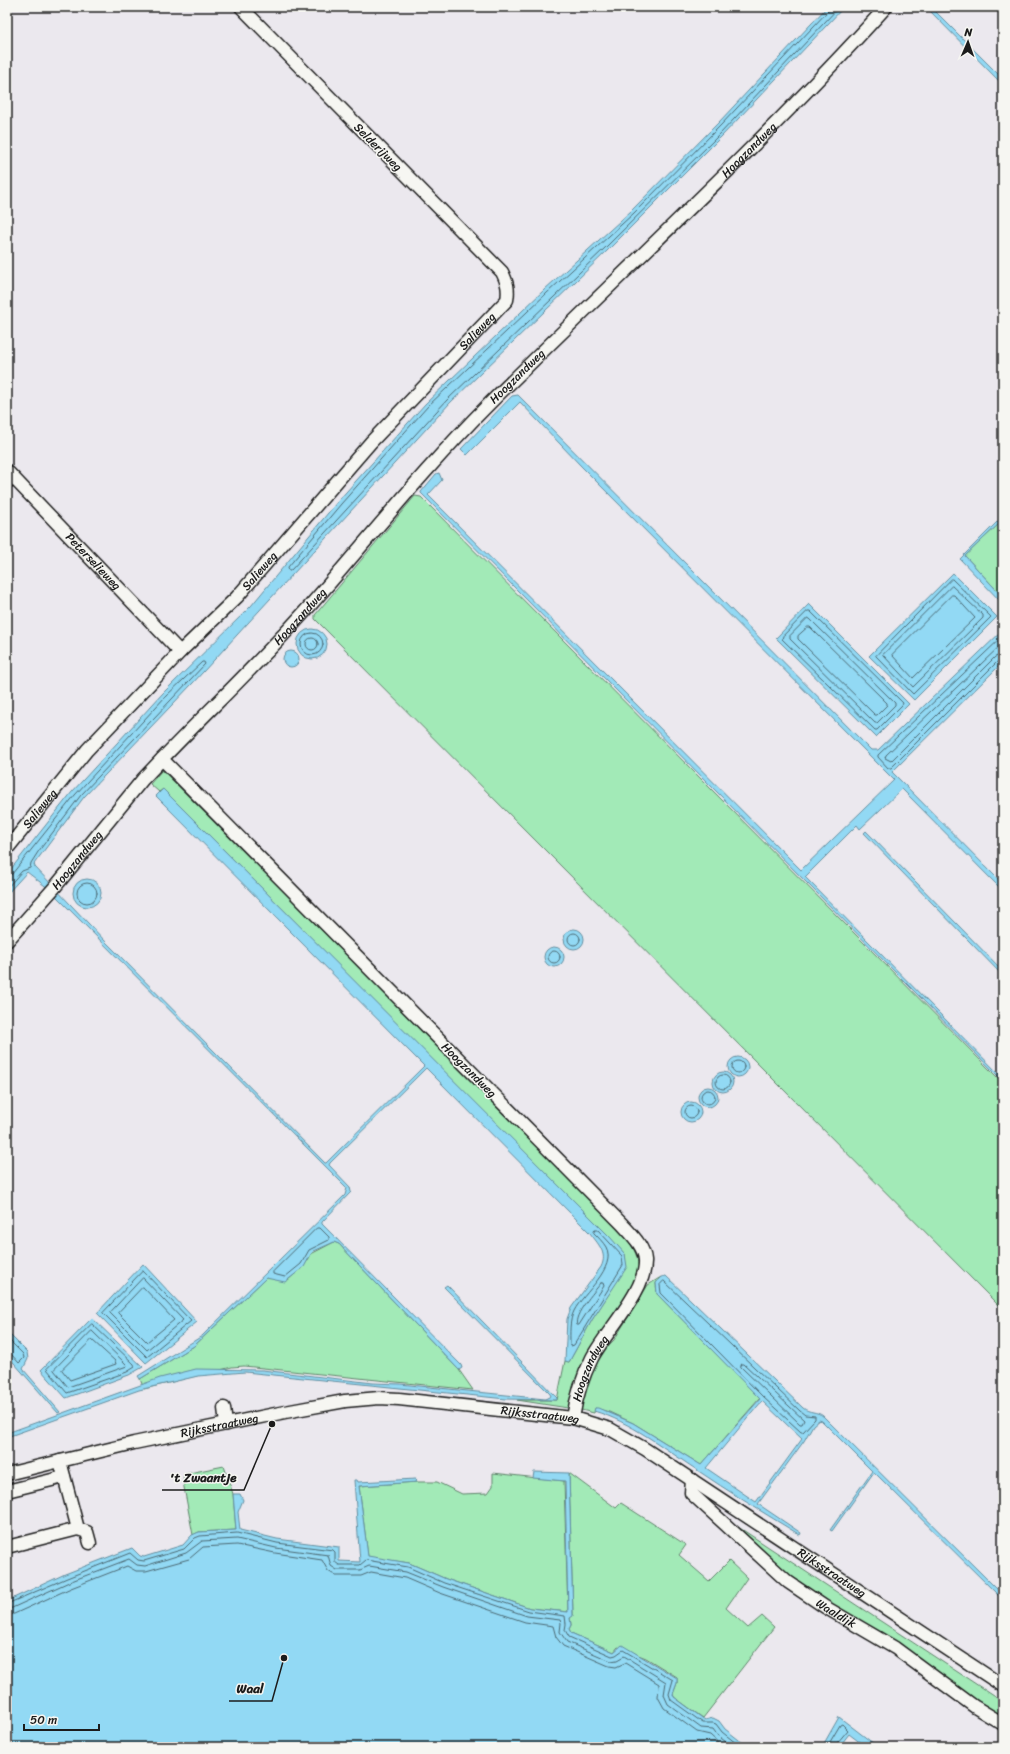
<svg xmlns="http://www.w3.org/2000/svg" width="1010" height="1754" font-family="Sriracha,sans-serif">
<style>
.green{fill:#a2eab7;stroke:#5f836a}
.water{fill:#92d9f4;stroke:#638d9e;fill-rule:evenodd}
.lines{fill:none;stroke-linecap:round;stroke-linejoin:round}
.shore{stroke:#4b6872;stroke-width:1}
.minor-casing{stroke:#1c1c1c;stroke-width:15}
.minor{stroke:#f6f6f2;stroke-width:12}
.labels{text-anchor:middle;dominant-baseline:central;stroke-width:3;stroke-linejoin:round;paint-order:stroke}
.street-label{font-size:12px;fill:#1c1c1c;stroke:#f6f6f2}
.leader{fill:none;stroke:#1c1c1c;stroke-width:1.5}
.callout-dot{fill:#1c1c1c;stroke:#f6f6f2;stroke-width:1.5}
.callout-label{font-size:13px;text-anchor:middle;font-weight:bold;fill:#1c1c1c;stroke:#f6f6f2;stroke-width:3;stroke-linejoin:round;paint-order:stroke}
</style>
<rect width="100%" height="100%" fill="#ebe8ee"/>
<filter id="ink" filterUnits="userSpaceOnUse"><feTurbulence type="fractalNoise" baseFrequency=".025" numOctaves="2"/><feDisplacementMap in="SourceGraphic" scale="8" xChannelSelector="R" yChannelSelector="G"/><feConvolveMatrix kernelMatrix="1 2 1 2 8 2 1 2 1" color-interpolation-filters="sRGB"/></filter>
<g filter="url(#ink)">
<g class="green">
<path d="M415,496l6,1 582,586v227l-688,-691v-4z"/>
<path d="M1003,520v77l-38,-41z"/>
<path d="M162,770l457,458c12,16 23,28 18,49l-69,131 -51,-8h40l8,-39 4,1 23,-42 34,-53 -1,-13 -462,-465 -4,3 -9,-8z"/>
<path d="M334,1242l5,2 120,126 14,20 -229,-24 -12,1 -88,22 -4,-10 54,-33 72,-68 22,2c9,-8 18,-14 23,-26z"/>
<path d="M661,1277l-5,6 1,11 103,104 -59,67 -68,-42 -24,-11 -14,-4 -1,5 -13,-3v-9l16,-45 17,-16 34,-55z"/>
<path d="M224,1466l9,28 3,36 -37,2 -6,3 -10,-53 1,-8z"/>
<path d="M493,1473l71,8 4,131 -38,-4 -84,-29 -37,-16 -41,-6 -9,-71 58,-4h20l25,12 26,-1 5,-7z"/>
<path d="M569,1473l47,35 5,-5 65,42 -7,10 30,26 20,-20 18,17 -21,30 22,20 14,-12 12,11 -71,91 -29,-21 -1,-3 4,-11v-6l-31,-19 -28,-11 -4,5 -43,-19 -2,-4 2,-4 -1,-8 3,-2z"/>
<path d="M711,1509l292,193v20l-225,-151z"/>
</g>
<g class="water">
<path d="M827,7h17l-122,129 -114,114 -158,153 -258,281 -108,113 -50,67 1,3 71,75 219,221h1l98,-97 -268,-270 7,-7 447,448 15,17 2,13 -35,53 -23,42 -4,-1 2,-42 4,-11 30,-41c7,-14 -3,-23 -11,-34l-164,-165 -96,95 -1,2 21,22 1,5 -29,30v2l139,141 1,3 -3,2 -120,-126 -5,-2 -20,9 -3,3 -7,13 -19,15 -19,-4 -72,68 -54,33 -2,-3 64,-40 143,-141 2,-7 -298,-299 -22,-17 -20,22v-20l65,-82 91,-99 88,-87 87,-105 87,-97 119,-114 87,-79 88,-89z"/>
<path d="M926,7h5l72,72v6z"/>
<path d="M518,395l353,355h7l125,-120v32l-111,110 111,112v7l-101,-102 -42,40 -3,-4 -52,52 198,201v3l-582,-588v-1l15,-18 3,-1 3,7 -14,15 373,375 93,-90 -313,-314 -61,-64 -53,53 -6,-6 51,-53z"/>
<path d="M1003,516v4l-38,36 38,41v7l-43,-45z"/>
<path d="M953,573l44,44 -83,83 -45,-44z"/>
<path d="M809,604l100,100 -33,33 -100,-99z"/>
<circle cx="312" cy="644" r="15"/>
<circle cx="291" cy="659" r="8"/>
<path d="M866,831l137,140v5l-139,-143z"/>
<circle cx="87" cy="893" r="14"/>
<circle cx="574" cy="939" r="10"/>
<circle cx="554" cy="957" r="10"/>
<circle cx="738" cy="1067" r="10"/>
<circle cx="723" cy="1082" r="10"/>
<circle cx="708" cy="1097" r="10"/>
<circle cx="691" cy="1112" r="10"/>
<path d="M143,1264l54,58 -51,41 -49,-50z"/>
<path d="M666,1276l137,132c6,5 14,3 20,8l180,179v5l-129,-128 -42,59 -2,-1 42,-59 -50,-50 -3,-1 -6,5 -9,16 -46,63 43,29 -1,2c-36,-22 -71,-43 -106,-67 -32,-21 -63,-46 -100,-57l1,-3h3l35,15 68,42 59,-66 -103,-105 -1,-11 5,-6zM762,1401l40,38 -46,63 -50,-34z"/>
<path d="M447,1285l110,113v2l-51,-1 -261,-27 -47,4 -59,14 -132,47v-4l153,-55 36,-9 66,1 111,13 27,1 145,15 6,-3 -1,-2 -106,-107z"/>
<path d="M92,1318l51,49 -14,8 -63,23 -25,-28z"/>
<path d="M7,1332l20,20 1,7 -5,10 37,43 -2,1 -51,-58z"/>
<path d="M534,1472l35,1 4,143 -3,2 1,7 -2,4 2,4 43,19 8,-7 55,33v5l-4,11 1,3 31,23 8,-2 6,3 6,8 23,18h-741v-146l58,-27 67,-26 8,8 4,1 39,-12 9,-10 7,-3 37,-2 -3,-36h7l3,6 -5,12 2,18 37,9 62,8v14l21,1 -6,-82h3l1,2 58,-3 1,3 -58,4 9,70 41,7 37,16 84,29 38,4 -3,-131 -32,-3z"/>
<path d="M839,1717l39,30h-12l-17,-13 -10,13h-17z"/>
</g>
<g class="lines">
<g class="shore">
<path d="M829,7l-1,4 -107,114 -87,88 -87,80 -119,113 -87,98 -53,63 1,3h2l156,-170 159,-153 114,-113 119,-127"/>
<path d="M952,579l39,38 -78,77 -37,-38z"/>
<path d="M952,586l31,29v3l-70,69 -30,-32z"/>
<path d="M952,595h2l21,23 -62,60 -21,-23z"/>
<path d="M808,611h2l93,92 -1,2 -25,25h-2l-93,-91 1,-3z"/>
<path d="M808,618l2,1 85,84v2l-18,18h-2l-85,-84v-3z"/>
<path d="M808,627h2l77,76v2l-10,10h-2l-77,-76v-3z"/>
<circle cx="312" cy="644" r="11"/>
<path d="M1003,636l-125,119v2l10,11h3l107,-107 5,-2"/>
<circle cx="312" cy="644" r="6"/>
<path d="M1003,643l-117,112 -1,3 6,3 104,-104 8,-3"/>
<path d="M7,876l5,-2 63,-79 91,-99 36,-34h2l1,2 -16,17 -108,114 -43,57 -7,11 -1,5 -8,3 -15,17"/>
<circle cx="87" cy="893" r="10"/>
<circle cx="574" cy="939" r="6"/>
<circle cx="554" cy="957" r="6"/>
<circle cx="738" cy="1067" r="6"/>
<circle cx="723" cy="1082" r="7"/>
<circle cx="708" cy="1097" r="7"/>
<circle cx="691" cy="1112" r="6"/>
<path d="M317,1228h3l9,9v3l-20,10 -8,14 -16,13 -12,-3v-2z"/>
<path d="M595,1230h3l24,26 1,9 -49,80 -3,1 -1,-2c0,-11 -1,-23 4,-33 9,-18 43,-43 32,-64 -3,-5 -8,-10 -12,-14z"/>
<path d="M143,1271l48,50 -44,36 -44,-44z"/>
<path d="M143,1278l40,42 -36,30 -37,-37z"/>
<path d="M664,1281l136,130 5,4 10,1v3l-12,13h-2l-38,-35 -102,-104 -1,-8z"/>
<path d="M601,1283h2l1,3 -25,39h-2c-4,-10 17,-33 24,-42z"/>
<path d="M143,1287l31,33 -27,22 -29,-29z"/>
<path d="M92,1324l42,40 1,3 -8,5 -60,21 -20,-24z"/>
<path d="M92,1331l34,33 1,2 -59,21 -14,-17z"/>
<path d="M7,1338l16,16 1,4 -5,5 -8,-9 -4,-1"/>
<path d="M92,1340l23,21 1,3 -46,16 -8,-10z"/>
<path d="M742,1364h2l60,56 -2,4h-2l-59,-57z"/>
<path d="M7,1604l60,-26 63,-25 8,7 6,1 40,-12 11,-11 5,-2 37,-3 40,10 56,7 2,2v10l4,3h21l6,-5 42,7 36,16 85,28 36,5 1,8 -1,6 4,7 43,19 4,-1 7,-5 50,30 -4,14 2,6 32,23h10l3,1 6,8 19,15"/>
<path d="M7,1609l5,-1 57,-26 60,-23 8,6 8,1 41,-13 16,-12 35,-2 39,9 52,7 3,11 6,4h23l9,-4 37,6 37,15 84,29 33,4 1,3 -1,9 7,10 44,19 6,-1 7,-4 42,26 -2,13 4,9 33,24 12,1 5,7 15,11"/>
<path d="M7,1615l7,-1 57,-26 56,-22 9,5h10l43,-12 14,-12 34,-2 38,8 47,7 6,11 8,5h25l10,-4 34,6 35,15 85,29 28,4 3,11 7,9 46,20 7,1 9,-4 34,21 -1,13 6,11 33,24 13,3 13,12"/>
<path d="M827,1747l13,-22 2,-1 6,6 -11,13 -1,4"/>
</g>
<g class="minor-casing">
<g id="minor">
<path id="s1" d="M7,471l173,181"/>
<path id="s2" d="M7,849l80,-99 93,-98 57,-55 134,-155 136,-142c2,-11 0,-18 -5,-28l-261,-265"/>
<path id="s3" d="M7,941l48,-54 88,-108 19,-20"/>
<path d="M224,1408l2,16"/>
<path id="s4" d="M573,1418c3,-20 10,-42 19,-60 14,-27 55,-68 53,-98 -1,-14 -14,-26 -23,-36l-460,-465c48,-50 99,-98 146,-151 60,-68 116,-139 181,-204 133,-132 271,-258 397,-397"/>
<path id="s5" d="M7,1474l127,-31 151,-31 60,-11 34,-3 20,1 174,19 37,11 35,20 358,237"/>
<path id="s6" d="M692,1480l-1,13 97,89 37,25 70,41 80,59 28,17"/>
<path d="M7,1491l57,-14"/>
<path d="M78,1529l9,3 3,11"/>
<path d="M7,1547l71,-18 -18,-68"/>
</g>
</g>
<use href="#minor" class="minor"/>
</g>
</g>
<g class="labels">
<g class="street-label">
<text transform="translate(378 147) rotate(45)">Selderijweg</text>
<text stroke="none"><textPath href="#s4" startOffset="1720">Hoogzandweg</textPath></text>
<text stroke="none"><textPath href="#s2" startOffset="700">Salieweg</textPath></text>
<text stroke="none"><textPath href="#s4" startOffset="1396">Hoogzandweg</textPath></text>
<text stroke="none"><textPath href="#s1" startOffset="125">Peterselieweg</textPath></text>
<text stroke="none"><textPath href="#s2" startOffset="376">Salieweg</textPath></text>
<text stroke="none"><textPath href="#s4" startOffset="1072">Hoogzandweg</textPath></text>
<text stroke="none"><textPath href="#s2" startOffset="52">Salieweg</textPath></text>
<text stroke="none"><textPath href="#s3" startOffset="107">Hoogzandweg</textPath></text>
<text transform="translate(469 1070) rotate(45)">Hoogzandweg</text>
<text stroke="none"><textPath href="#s4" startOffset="53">Hoogzandweg</textPath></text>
<text stroke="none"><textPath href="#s5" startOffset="542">Rijksstraatweg</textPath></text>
<text stroke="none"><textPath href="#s5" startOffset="218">Rijksstraatweg</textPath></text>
<text stroke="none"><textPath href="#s5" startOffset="878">Rijksstraatweg</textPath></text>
<text stroke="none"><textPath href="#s6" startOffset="202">Waaldijk</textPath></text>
</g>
</g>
<path class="leader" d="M272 1424L244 1490H162M284 1658L272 1701H229"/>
<g class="callout-dot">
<circle cx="272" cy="1424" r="4"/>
<circle cx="284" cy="1658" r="4"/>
</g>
<g class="callout-label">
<text x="203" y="1482">'t Zwaantje</text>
<text x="250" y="1693">Waal</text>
</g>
<rect width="1010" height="1754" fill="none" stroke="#f6f6f2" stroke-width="24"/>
<rect x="12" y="12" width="986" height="1730" fill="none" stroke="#1c1c1c" stroke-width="1.5" filter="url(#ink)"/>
<g transform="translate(968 42) rotate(2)" stroke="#f6f6f2" stroke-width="3" paint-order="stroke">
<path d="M0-3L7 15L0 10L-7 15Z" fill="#1c1c1c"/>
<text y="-6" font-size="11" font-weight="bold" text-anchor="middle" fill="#1c1c1c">N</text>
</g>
<path d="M24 1724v6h75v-6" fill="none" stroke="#1c1c1c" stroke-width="2"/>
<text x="30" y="1724" font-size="12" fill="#1c1c1c" stroke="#f6f6f2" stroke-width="3" paint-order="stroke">50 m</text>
</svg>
